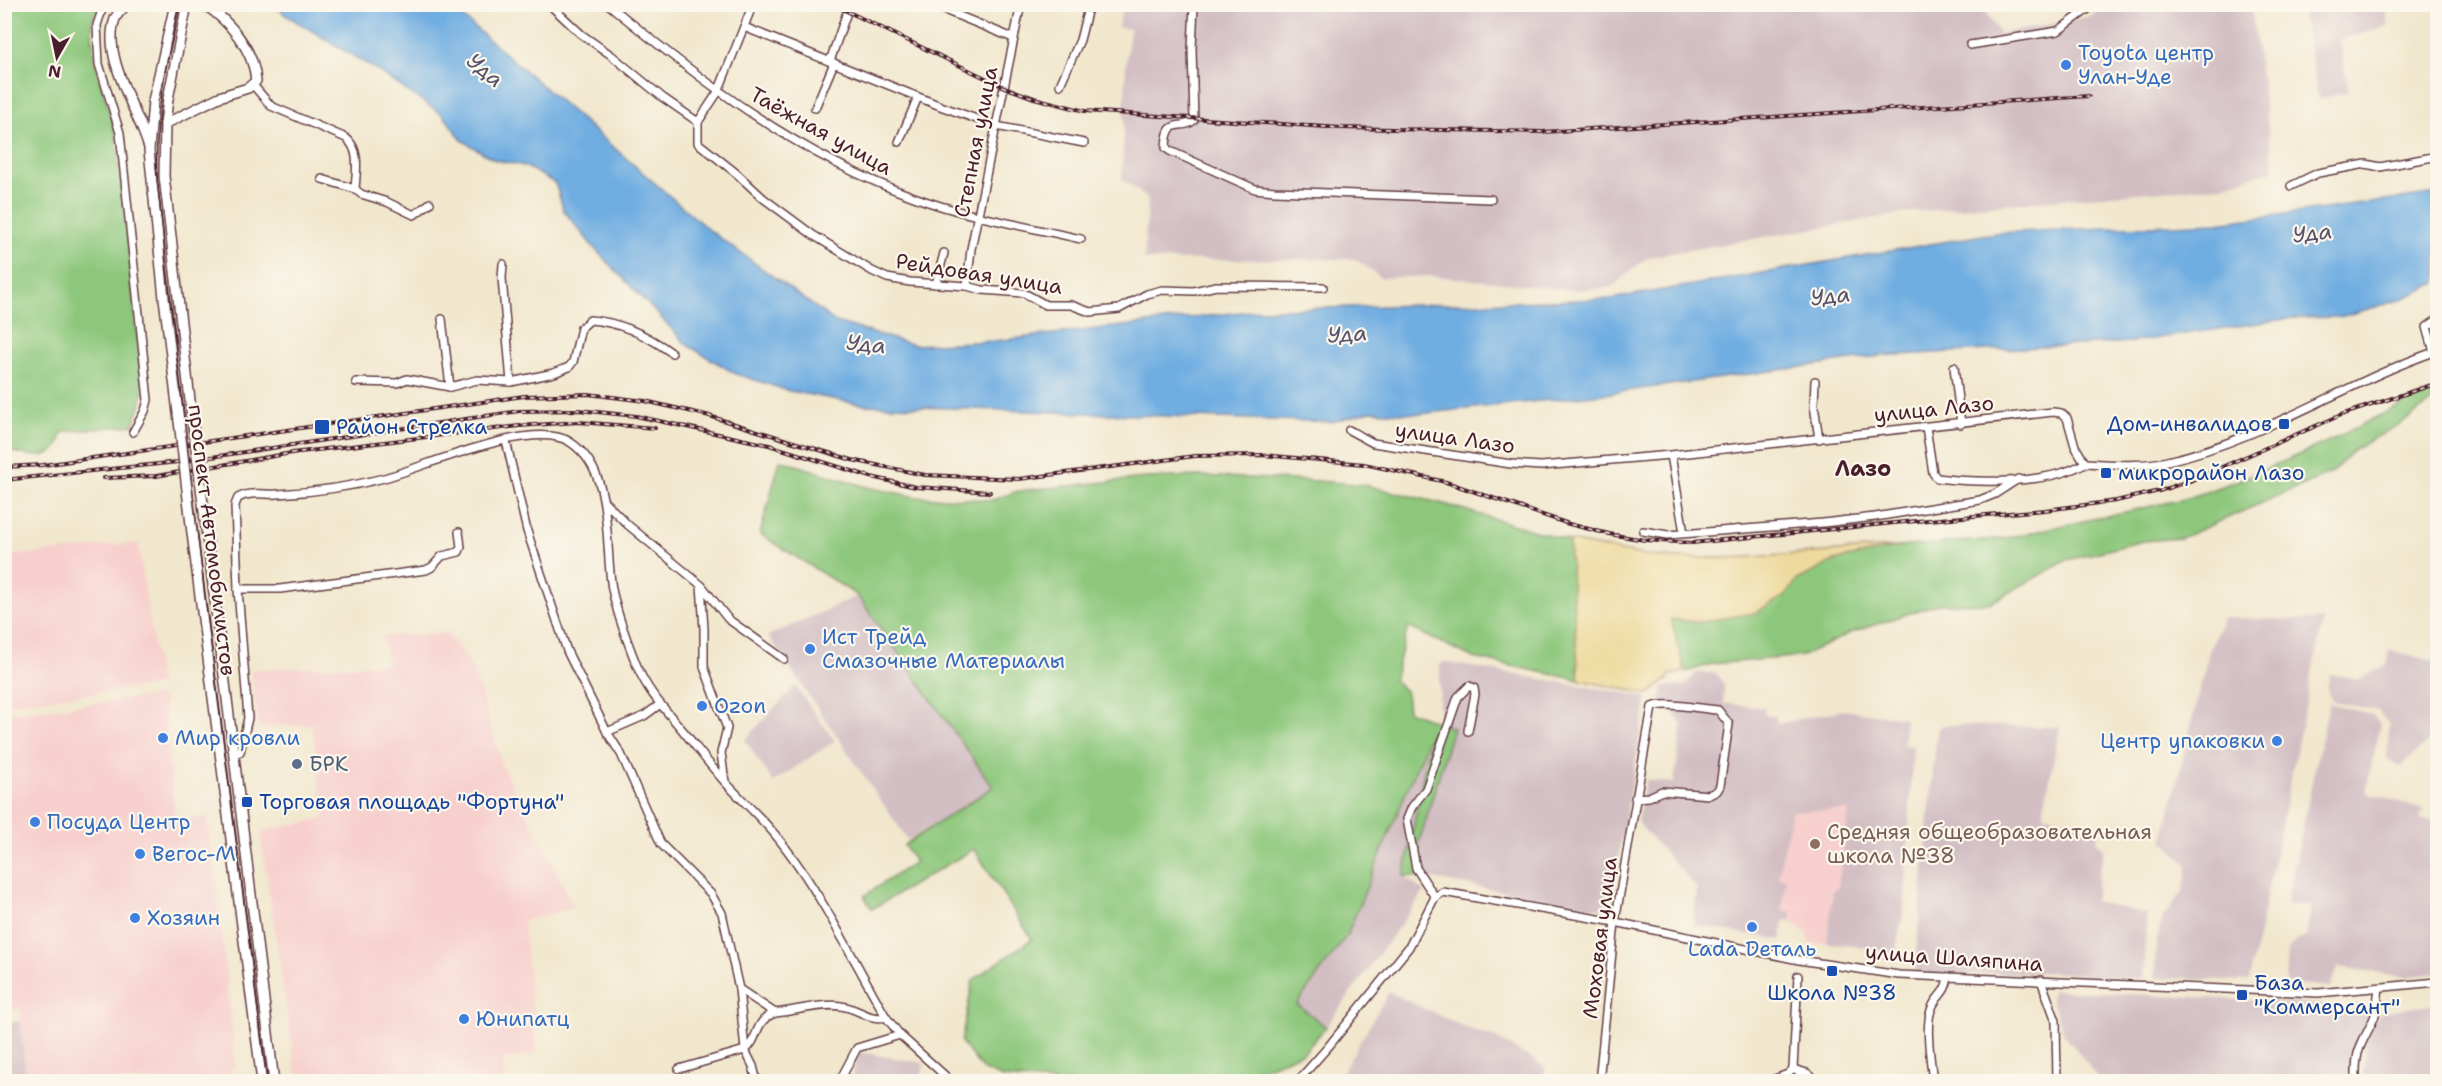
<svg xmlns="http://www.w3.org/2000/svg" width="2442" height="1086" font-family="'Shantell Sans',sans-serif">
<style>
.built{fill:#f7d0cd}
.industrial{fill:#d2bec3}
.green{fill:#8dc77c;stroke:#6c7354;stroke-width:1.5}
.sand{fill:#eeda9e;stroke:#9c7c64;stroke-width:1.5}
.water{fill:#6fade1;stroke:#5c6686;stroke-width:1.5}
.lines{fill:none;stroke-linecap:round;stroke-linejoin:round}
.minor-casing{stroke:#633d43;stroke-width:10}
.major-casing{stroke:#633d43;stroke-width:12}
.minor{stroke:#fff;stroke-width:7}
.major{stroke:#fff;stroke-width:9}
.tram{stroke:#4a1f2b;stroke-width:1.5}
.rail-casing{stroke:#4a1f2b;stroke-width:4}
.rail{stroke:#fbf7ec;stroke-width:1.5;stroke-dasharray:4.5;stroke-linecap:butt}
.major-bridge-casing{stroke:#633d43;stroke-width:12;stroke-linecap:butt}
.major-bridge{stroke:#fff;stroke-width:9}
.shop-dot{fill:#3f7fe0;stroke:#fbf7ec;stroke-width:2}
.transit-dot{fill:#1a4fb4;stroke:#fbf7ec;stroke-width:2}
.service-dot{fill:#5c6f8a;stroke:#fbf7ec;stroke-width:2}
.education-dot{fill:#8d6e63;stroke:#fbf7ec;stroke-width:2}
.labels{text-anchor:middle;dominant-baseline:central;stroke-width:4.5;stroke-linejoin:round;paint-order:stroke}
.shop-label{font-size:21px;fill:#366cbe;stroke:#fbf7ec;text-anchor:start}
.street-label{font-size:21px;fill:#4a1f2b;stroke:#fbf7ec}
.transit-label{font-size:21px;fill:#164399;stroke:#fbf7ec;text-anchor:start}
.service-label{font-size:21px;fill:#4e5e75;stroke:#fbf7ec;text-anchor:start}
.education-label{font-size:21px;fill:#785e54;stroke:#fbf7ec;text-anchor:start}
.water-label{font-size:22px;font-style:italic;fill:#57516b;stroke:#fbf7ec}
.neighbourhood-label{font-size:22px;font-weight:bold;fill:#4a1f2b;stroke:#fbf7ec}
</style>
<rect width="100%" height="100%" fill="#fbf7ec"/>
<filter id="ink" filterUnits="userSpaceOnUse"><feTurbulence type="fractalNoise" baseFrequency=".0167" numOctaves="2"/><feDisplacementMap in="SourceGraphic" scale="12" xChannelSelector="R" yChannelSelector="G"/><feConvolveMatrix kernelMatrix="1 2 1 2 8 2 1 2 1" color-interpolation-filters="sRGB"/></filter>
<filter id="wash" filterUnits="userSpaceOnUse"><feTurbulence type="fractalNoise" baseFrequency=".008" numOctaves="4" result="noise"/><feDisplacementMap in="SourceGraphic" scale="24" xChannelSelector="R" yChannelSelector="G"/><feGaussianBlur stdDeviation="1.35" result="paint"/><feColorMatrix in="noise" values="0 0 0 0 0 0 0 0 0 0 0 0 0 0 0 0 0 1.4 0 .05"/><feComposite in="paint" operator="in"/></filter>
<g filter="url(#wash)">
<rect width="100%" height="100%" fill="#f1e7cd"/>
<g class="built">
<path d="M138,543l22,142 -155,19v-148z"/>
<path d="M447,633l26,34 29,98 72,142 -51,14 14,133 -34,5 2,22h-197l-1,-8h-11l-36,-241 64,-14 -12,-93 -53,2 -9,-57 137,-6 -4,-28z"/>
<path d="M163,695l12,125 32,-3 10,69 19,181 -6,1 1,13h-205l-5,-72h-16l-1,-295z"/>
<path d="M1800,810h50l-12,77 -5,4 -6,52 -18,1 -1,-10 -17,-13 1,-9 -10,-2 4,-32 -8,-1 14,-66z"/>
</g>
<g class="industrial">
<path d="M1123,4h850l14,10 13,20 92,-18 10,-11h149l23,165 -52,16 -310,26 -264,45 -36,30 -37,3 -142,-14 -52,2 -25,-19 -212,1 4,-61 -26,-20 4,-117 4,-33 -12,-2z"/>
<path d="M2345,5h40l3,21 -49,14 10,52 -30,7 -17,-85z"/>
<path d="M858,596l135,191 -85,53 -140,-204z"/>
<path d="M2223,618l100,2 -74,361 -94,-3 1,-36 7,-25 20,-25 5,-27 -25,-25 46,-189z"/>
<path d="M2390,650l47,12v72l-37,32 -13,-6 2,-36 -11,-13 -44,-10 -7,-11 3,-16 29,5 28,-14z"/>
<path d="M1443,662l204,35 -38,213 -182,-32 -8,-12v-23l34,-115 -14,-6 1,-56z"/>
<path d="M1697,672l20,2 7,11 -1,18 42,5 -1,7 12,1 1,8 66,-14 62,8 -2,27 10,1 -8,158 -11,55 -15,-2 -6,-9 -46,-5 6,-52 5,-4 11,-77 -57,1 -14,66 8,1 -4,32 10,2 -1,9 -7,-1 -3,20 -88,-15 4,-37 -60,-66 9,-42 28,3 8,-58 -9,-14 -14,-2 4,-23h21z"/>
<path d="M795,686l40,55 -62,41 -28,-42z"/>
<path d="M2329,703l44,12 7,10 -14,67 58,17 -4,10 17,2v152l-31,4 -67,-10 -9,20 -44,-4 2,-34 10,-9 8,-3 5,-30 -10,-3 -15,2z"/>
<path d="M1943,725l117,2 -17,87 55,15 -1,13 7,7 -10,52 53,13 -4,64 -37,-1 -52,-5 -140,4 23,-246z"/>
<path d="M1433,726l-29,150 20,16 -98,135 -29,-23 50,-69z"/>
<path d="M2052,990l270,14 11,11 18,-2 1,-8 17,2 3,9 -23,39 2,26h-250l-37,-47 -13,-34z"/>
<path d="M1389,992l75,35 34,12 47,28 -1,14h-207z"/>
<path d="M2437,1004v77l-74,1 1,-40 9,-20 9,-10z"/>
<path d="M4,1022h17l5,59h-21z"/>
<path d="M858,1052l66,11 -3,18 -70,1z"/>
</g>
<g class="green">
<path d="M5,4l93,1 -6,18 1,27 2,14 21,71 27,254 -3,18 -7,18 -70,7c-2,4 -3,10 -5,14 -10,17 -39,7 -53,4z"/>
<path d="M2437,391v6l-29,22 -54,31 -23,23 -150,65 -38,3 -76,19 -77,43 -53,1 -87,29 -47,23 -91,8 -27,8 -14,-53 29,3 85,-26 12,-16 39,-20 61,-13 109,-9 182,-40c50,-16 101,-38 149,-61 33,-16 65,-35 100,-46z"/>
<path d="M780,460l87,27 50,10 76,3 25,-9 128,-13 53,-2 119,5 46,4 80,19 125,37 10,139 -105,-22 -66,-31 -14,53 12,12 2,19 45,17 -34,115 1,34 -16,-1 28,-146 -85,205 -50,69 29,23 -22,25 -34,14 -66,15 -153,1 -48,-4 -20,-8 -22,-28 12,-62 59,-41 -58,-90 -102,60 -8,-13 51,-34 -11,-17 89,-58 -135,-191 -98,-62z"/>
</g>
<path class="sand" d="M1569,541c36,6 73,16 109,17 73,2 146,-7 219,-11l-61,13 -39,20 -12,16 -31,17 -54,9 -29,-3 14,53 -16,3 -1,4 -20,15 -69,-14z"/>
<path class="water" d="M275,5h174l260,225 127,92 78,23 80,-4 264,-31 352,-11 385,-66 222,-10 220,-29v89l-37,17 -60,17 -48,1 -160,24 -252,14 -276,38 -185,20 -48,-3 -39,11 -467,-17 -76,-14 -53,-17 -49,-29 -93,-97 -30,-37 -9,-28 -30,-17 -30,-6 -32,-19 -20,-26 -73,-49 -86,-52z"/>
</g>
<g filter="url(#ink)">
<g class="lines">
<g class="minor-casing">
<g id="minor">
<path d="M104,4l-7,21 2,39 21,69 28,267 -3,11 -12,21"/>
<path d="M549,4l32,30 30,21 51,42 36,25"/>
<path d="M608,4c93,77 191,152 306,193 53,20 112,29 167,42"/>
<path d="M930,4l83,34"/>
<path d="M1194,4l-2,45 2,71c-12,12 -27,-6 -28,28l4,3 85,38 20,2 216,8"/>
<path d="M744,27l199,80 53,19 88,17"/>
<path d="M1970,45l88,-14 37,-27"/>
<path d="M830,61l16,-46"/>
<path d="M253,85l18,21 75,32c15,12 10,34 9,51l6,5 26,8 27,13 16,-12"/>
<path d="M1060,85l20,-45 9,-36"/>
<path d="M815,108l19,-45"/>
<path d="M698,122v21l38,30 27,25 50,37 59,36 15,7 23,4 57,4 15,4 42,3 22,12h25l19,7 29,-3 28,-15 15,-4 32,1 22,-5 107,1"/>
<path d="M698,122l20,-30 35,-88"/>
<path d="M899,142l19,-45"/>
<path d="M322,179l33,10"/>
<path d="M2291,186l27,-13 48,-9 14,3 58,-11"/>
<path d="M503,264l-1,14 9,104"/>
<path d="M936,284l8,-31"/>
<path d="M967,286l4,-37 50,-245"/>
<path d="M442,319l8,68"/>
<path d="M1954,367l7,57"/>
<path d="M1815,381l-1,24 5,34"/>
<path d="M356,382l41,1 10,-4 43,8 27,-7 34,2 43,-9 15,-6 4,-5 8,-34 9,-8c30,2 57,15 82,33"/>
<path d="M1926,427l7,46 4,5c42,5 111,7 148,-15"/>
<path d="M1349,430l24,13 138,21 30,2 130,-11 382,-43 8,1 6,5 8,28 10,17"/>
<path d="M506,441l21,90 40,120 40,81 14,22 40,90 50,50 11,19 17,76 6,61 8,16 4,16"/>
<path d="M1671,455l13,78"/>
<path d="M2085,463c26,1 56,4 82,-2 95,-21 176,-77 267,-109l-7,-25 11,-8"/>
<path d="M604,501l24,24 73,60 3,44v38l23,61 -6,25 4,29"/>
<path d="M1643,531l25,4 155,-12 52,-6 105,-17 15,-6 23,-15"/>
<path d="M702,586l26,33 56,40"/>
<path d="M238,589h42l146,-19 6,-3 10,-11 17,-4 2,-5 -2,-15"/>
<path d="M607,732l37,-16 15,-11"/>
<path d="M233,753l7,-1 8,-34 -10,-129 -3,-84 3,-7c12,-7 27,-3 40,-4 35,-2 72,-7 106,-16 41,-11 149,-60 186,-36 45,29 34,101 42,147 5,26 15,52 25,77 11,27 29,44 47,66 14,17 27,35 42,51 15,16 31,31 46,48 44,51 80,127 114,186l14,18 52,47"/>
<path d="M1435,897l-19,-29 -9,-49 5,-12 14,-18 32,-92 11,-11 5,2 1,6 -7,37"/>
<path d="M1798,976l-5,93 12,6 3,7"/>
<path d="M2041,980l15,41 1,61"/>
<path d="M739,989l36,24"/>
<path d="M679,1069l66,-19c15,-11 8,-29 30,-37 21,-2 46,-10 66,-7 17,2 28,15 45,11"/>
<path d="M1692,1079l20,3"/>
<path d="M839,1082l18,-34 43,-13"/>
<path d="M1297,1082l31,-35 81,-100 26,-50 8,-5 172,30 184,38 100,15 419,18 120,-11"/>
<path d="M1599,1082l16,-160 37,-215c12,-6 50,2 66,3l11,14 -9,62 -3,5 -8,4 -47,-4 -13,6 -14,1"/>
<path d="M1767,1082l21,-8 5,-5 14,4 11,9"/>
<path d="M1933,1082c-2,-20 -8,-54 -2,-72 5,-15 15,-15 17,-33"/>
<path d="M2356,1082c-1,-35 5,-35 18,-64 4,-9 3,-20 5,-29"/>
</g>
</g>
<g class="major-casing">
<g id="major">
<path d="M127,4c-4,5 -10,9 -12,15 -14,37 23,92 33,126"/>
<path d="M175,4l-22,97 -4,49 15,148 15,123"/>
<path d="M187,4l-19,95 -3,25 -1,52 28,242"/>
<path d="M165,124l54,-27 29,-9 8,-7c-2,-32 -27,-60 -52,-77"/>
<path d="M199,471l75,611"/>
<path d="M192,533l70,549"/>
</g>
</g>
<use href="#minor" class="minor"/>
<use href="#major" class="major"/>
<path class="tram" d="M179,4c-13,59 -25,116 -22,176l49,426 61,476"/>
<g class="rail-casing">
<g id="rail">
<path d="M832,4l172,83 30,11 51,13 256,17 202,4 546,-36"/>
<path d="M4,467l39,-2 481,-69 64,-2 57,7 61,14 146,45 73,15 94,4 176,-23 67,-1 102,9 82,18 123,42 40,10 36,6 47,3 202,-20 151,-13 71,-9 43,-10 33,-11 149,-65 97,-32"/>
<path d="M104,478l52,-2 136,-23 227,-27 59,-4 77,6"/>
<path d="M4,480l174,-18 341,-51 59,-1 58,6 133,29 102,32 45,10 74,5"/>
</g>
</g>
<use href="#rail" class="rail"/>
<g class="major-bridge-casing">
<g id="major-bridge">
<path d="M192,418l7,53"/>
<path d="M179,421l13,112"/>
</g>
</g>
<use href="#major-bridge" class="major-bridge"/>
</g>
</g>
<g class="shop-dot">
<circle cx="2066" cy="65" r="6"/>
<circle cx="810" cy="649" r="6"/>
<circle cx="702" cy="706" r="6"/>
<circle cx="163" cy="738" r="6"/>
<circle cx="2277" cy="741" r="6"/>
<circle cx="35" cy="822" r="6"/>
<circle cx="140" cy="854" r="6"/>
<circle cx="135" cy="918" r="6"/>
<circle cx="1752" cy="927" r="6"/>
<circle cx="464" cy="1019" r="6"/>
</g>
<g class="transit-dot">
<rect x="2278" y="418" width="12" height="12" rx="3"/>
<rect x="314" y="419" width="16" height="16" rx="3"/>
<rect x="2100" y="467" width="12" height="12" rx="3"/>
<rect x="241" y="796" width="12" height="12" rx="3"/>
<rect x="1826" y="965" width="12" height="12" rx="3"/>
<rect x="2236" y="989" width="12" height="12" rx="3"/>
</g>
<circle class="service-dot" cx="297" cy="764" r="6"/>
<circle class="education-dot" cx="1815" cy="844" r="6"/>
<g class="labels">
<g class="shop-label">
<text x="2078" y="53">Toyota центр<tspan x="2078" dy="24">Улан-Уде</tspan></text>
<text x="822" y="637">Ист Трейд<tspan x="822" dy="24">Смазочные Материалы</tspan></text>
<text x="714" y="706">Ozon</text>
<text x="175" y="738">Мир кровли</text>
<text x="2265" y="741" text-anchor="end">Центр упаковки</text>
<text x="47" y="822">Посуда Центр</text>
<text x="152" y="854">Вегос-М</text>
<text x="147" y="918">Хозяин</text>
<text x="1752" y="949" text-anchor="middle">Lada Dеталь</text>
<text x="476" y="1019">Юнипатц</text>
</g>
<g class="street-label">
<text transform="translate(821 131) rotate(29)">Таёжная улица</text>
<text transform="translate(976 142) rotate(-79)">Степная улица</text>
<text transform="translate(979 274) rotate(9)">Рейдовая улица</text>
<text transform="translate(1934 409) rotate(-6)">улица Лазо</text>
<text transform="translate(1455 438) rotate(8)">улица Лазо</text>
<text transform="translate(212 540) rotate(83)">проспект Автомобилистов</text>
<text transform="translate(1600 938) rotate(-83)">Моховая улица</text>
<text transform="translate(1954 958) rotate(4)">улица Шаляпина</text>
</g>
<g class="transit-label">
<text x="2272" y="424" text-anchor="end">Дом-инвалидов</text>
<text x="336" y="427">Район Стрелка</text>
<text x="2118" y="473">микрорайон Лазо</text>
<text x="259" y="802">Торговая площадь "Фортуна"</text>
<text x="2254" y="983">База<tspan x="2254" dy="24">"Коммерсант"</tspan></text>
<text x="1832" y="993" text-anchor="middle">Школа №38</text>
</g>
<g class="service-label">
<text x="309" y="764">БРК</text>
</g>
<g class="education-label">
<text x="1827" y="832">Средняя общеобразовательная<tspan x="1827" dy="24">школа №38</tspan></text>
</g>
<g class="water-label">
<text transform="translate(485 70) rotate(40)">Уда</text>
<text transform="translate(2312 233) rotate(-7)">Уда</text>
<text transform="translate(1830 296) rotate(-7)">Уда</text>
<text transform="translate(1347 334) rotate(-4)">Уда</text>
<text transform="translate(866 344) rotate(6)">Уда</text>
</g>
<g class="neighbourhood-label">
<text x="1863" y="468">Лазо</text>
</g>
</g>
<rect width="2442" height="1086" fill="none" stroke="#fbf7ec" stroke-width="24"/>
<g transform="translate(57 57) rotate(189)" stroke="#fbf7ec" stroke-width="4.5" paint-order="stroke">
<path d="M0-4.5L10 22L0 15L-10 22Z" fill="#4a1f2b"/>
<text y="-9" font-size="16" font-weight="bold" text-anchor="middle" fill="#4a1f2b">N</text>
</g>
</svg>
